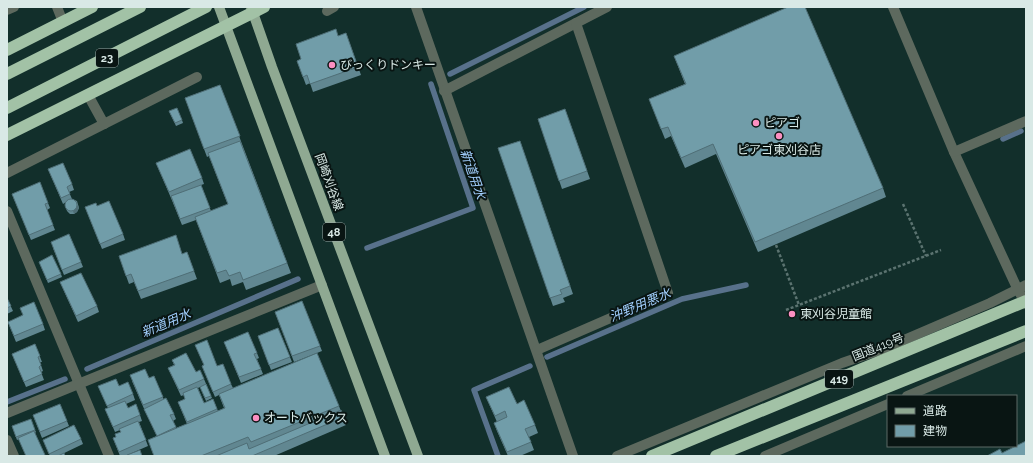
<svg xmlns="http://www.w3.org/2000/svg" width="1033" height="463" font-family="Raleway,'Noto Sans JP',sans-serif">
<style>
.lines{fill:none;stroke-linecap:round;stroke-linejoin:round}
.stream{stroke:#58718b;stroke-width:5.5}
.path{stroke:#5b7370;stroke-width:2.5;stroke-dasharray:3 2;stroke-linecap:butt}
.minor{stroke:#5d695e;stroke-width:10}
.major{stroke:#8fa992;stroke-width:10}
.highway{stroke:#a2c2a6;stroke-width:12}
.wall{fill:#618791}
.shaded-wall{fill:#4f6e76}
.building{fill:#719da9;stroke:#4f6e76}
.poi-dot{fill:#fc8fc1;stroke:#091513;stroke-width:1.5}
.labels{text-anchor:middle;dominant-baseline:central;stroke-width:4;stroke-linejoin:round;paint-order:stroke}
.shield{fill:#091513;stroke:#9ba9a7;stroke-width:1}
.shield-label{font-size:11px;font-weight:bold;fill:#d9e9e6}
.poi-label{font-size:12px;fill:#d9e9e6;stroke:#091513;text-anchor:start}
.street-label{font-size:12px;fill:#d9e9e6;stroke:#091513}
.water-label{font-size:13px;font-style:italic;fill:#a1cefd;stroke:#091513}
</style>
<rect width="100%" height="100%" fill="#122f2b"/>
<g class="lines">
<g class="stream">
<path d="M450,74l134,-67"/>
<path d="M1003,139l18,-8"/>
<path d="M367,248l106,-40 -42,-124"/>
<path d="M547,357l135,-58 64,-14"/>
<path d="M87,369l211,-90"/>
<path d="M7,402l58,-23"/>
<path d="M498,456l-24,-66 56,-24"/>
</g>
<g class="path">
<path d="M903,204l23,52"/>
<path d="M776,245l23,60"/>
<path d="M786,310l155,-60"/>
</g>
<g class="minor">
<path d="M57,7l6,15"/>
<path d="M416,7l157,449"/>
<path d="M893,7l61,145 63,136 9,16"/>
<path d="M7,10l7,-3"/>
<path d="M327,11l7,-4"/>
<path d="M444,91l163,-84"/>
<path d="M88,95l16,29"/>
<path d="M954,152l72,-31"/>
<path d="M7,173l190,-96"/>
<path d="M7,211l102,245"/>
<path d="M537,350l131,-57 -92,-270"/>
<path d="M907,396l119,-50"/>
<path d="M7,413l315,-128"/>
<path d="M7,440l7,16"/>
<path d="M617,456l225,-93 41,-14 107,-46 36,-18"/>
<path d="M765,456l123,-52"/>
</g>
<g class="major">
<path d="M219,7l166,449"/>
<path d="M251,7l21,60 146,389"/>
</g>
<g class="highway">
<path d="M7,50l85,-43"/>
<path d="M7,74l133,-67"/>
<path d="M7,108l199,-101"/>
<path d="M7,135l257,-128"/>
<path d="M652,456l374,-155"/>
<path d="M716,456l310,-125"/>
</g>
</g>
<g class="wall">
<path d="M346,33l15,42 -48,17 -3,-9 -4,2 -9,-24 4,-2 37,-23z"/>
<path d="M674,56l209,132 3,9 -128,55 -42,-98 -31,14 -14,-32 -6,3 -16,-40 36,-15z"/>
<path d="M220,85l22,59 49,129 -45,17 -3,-8 -11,4 -2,-7 -10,4 -24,-63 -14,5 -11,-27 -15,-35 46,15 2,6 -3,1 10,26 17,-6 -19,-49 -2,1 -22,-59z"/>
<path d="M565,109l25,70 -28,10 -24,-70z"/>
<path d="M169,111l13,9 1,3 -7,3z"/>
<path d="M520,141l53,153 -10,4 2,4 -12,4 -55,-158z"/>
<path d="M48,169l24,15 2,6 -5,2 3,7 5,2 2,7 -2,4 -3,2h-4l-3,-3 -2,-6 1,-3 -3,2z"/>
<path d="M12,194l36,9 2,5 -3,2 8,20 -24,10z"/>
<path d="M97,206l26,28 2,6 -23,9 -17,-42z"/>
<path d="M53,248l28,14 2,5 -19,8z"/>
<path d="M187,252l10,27 -56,20 -7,-17 -5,2 -10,-28 63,-2z"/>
<path d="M40,264l21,10 1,3 -14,6z"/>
<path d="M60,282l37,24 2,6 -21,10z"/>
<path d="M7,298l6,13 -6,3z"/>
<path d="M302,301l20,50 -28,11 -19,-50z"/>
<path d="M8,322l35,2 2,6 -29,12z"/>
<path d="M278,328l14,34 -21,8 -13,-34z"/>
<path d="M224,342l33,11 2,5 -2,1 6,15 -22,9z"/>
<path d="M35,344l7,18h-2l3,9 -2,1 3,8 -18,7 -14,-33z"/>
<path d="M195,345l22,21 14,18 2,4 106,18 7,19 -72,31h-120l-6,-16 9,-4 -12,-25 -13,-30 17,-3 5,-2 10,24 10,14 2,5 -3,2 3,7 11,-4 -9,-22 7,-3 -1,-4 -3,1 -13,-28 6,-3 -2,-5 24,12 8,7 8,19 -6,3 -6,-14 -2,1 6,15 9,-4 5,12 6,-3 -5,-13 -4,2 -11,-26 -2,-5 2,-1z"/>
<path d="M98,386h21l14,8 2,6 -9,4 2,4 12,7 2,6 -3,1 9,24 -23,10h-5l-7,-18 3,-1 4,-5v-2l-5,2 -10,-23 3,-1z"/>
<path d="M486,397l31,7 18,21 3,8 -9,4 5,13 -14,6h-12l-11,-25 -3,-8 3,-1z"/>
<path d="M33,415l34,6 2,5 -27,12z"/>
<path d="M12,426l23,4 1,2 -1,1 10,23h-19l-7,-17 -2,1z"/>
<path d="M81,439l2,5 -25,12h7h-15l-7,-16z"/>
</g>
<path class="shaded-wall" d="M78,205l1,3 -2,4 -3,2 -1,-3z"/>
<g class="building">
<path d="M788,7h17l78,181 -128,54 -42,-98 -32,14 -13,-31 -7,2 -12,-30 37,-15 -12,-28z"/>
<path d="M336,29l2,7 8,-3 12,34 -48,17 -3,-9 -4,2 -6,-16 4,-2 -5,-15z"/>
<path d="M220,85l20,51 -36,13 -19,-51z"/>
<path d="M177,108l5,12 -7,3 -6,-12z"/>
<path d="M565,109l22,62 -28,10 -21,-62z"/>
<path d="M240,141l47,122 -44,17 -3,-8 -11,4 -3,-6 -9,3 -22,-56 33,-13 -20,-51z"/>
<path d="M520,141l50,145 -10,4 2,4 -12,4 -52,-150z"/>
<path d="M190,149l12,29 -33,14 -13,-29z"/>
<path d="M63,163l9,21 -5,3 3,7 -9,4 -13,-29z"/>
<path d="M40,182l8,21 -3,1 8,21 -24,10 -17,-41z"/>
<path d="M201,185l9,23 -30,11 -9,-23z"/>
<circle cx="71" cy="205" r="6"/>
<path d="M109,201l14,33 -23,10 -15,-37 11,-4 1,3z"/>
<path d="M69,234l12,28 -19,8 -11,-28z"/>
<path d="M176,235l6,19 5,-2 7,19 -56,20 -7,-17 -5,2 -7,-20z"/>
<path d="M52,255l9,19 -14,6 -8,-18z"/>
<path d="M81,273l16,33 -21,10 -16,-34z"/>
<path d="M7,298l4,8 -4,2z"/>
<path d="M302,301l18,45 -28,10 -17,-44z"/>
<path d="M34,302l9,22 -29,12 -6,-14 15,-7 -3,-7z"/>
<path d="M278,328l12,29 -21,8 -11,-29z"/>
<path d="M248,332l9,21 -3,1 7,15 -22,8 -15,-35z"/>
<path d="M207,340l10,26 6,-2 8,20 -18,8 -11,-26 2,-1 -9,-20z"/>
<path d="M35,344l5,12 -2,1 3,8 -2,2 3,7 -18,8 -12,-28z"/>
<path d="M186,353l10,19 4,-2 4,9 -25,11 -11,-22 7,-3 -3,-5z"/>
<path d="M317,353l22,53 -88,36 -3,-5 -47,19h-47l-6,-16 77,-32 -6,-14z"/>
<path d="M145,369l4,9 5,-2 9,21 -20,8 -13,-30z"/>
<path d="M116,379l3,7 9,-4 5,12 -26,12 -9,-20z"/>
<path d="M206,384l5,12 -6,2 -5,-11z"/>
<path d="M197,387l7,16 9,-4 4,10 -30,13 -9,-20 7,-3 -2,-6z"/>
<path d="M509,387l8,17 7,-4 11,25 -10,4 6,13 -24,10 -13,-29 13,-6 -2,-6 -10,5 -9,-19z"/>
<path d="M166,398l8,16 -4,1 6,12 -19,9 -13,-27z"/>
<path d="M125,401l3,7 8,-4 4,11 -27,12 -8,-18z"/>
<path d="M60,404l7,17 -27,11 -7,-17z"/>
<path d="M341,410l3,7 -92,39h-36l31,-13 2,6z"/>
<path d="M31,419l4,11 -19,7 -4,-11z"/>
<path d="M138,421l8,19 -27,12 -6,-14 3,-1 -1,-3 6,-2 -2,-3z"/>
<path d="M74,425l7,14 -32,15 -6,-14z"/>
<path d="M34,431l11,24 -3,1h-16l-8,-18z"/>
<path d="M1026,441v15h-39l13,-7 2,4z"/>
<path d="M140,450l2,6h-15v-1z"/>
<path d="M64,453l1,3h-7z"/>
</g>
<g class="poi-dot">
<circle cx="332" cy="65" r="4"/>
<circle cx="756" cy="123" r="4"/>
<circle cx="779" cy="136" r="4"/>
<circle cx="792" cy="314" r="4"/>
<circle cx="256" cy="418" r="4"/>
</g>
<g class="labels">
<g class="shield">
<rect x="96" y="49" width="22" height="18" rx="3"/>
<rect x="323" y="223" width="22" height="18" rx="3"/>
<rect x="825" y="370" width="28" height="18" rx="3"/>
</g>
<g class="shield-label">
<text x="107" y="58">23</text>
<text x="334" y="232">48</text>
<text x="839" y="379">419</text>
</g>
<g class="poi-label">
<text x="340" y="65">びっくりドンキー</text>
<text x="764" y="123">ピアゴ</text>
<text x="779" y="150" text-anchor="middle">ピアゴ東刈谷店</text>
<text x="800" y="314">東刈谷児童館</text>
<text x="264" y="418">オートバックス</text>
</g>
<g class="street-label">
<text transform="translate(329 182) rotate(70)">岡崎刈谷線</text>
<text transform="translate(878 347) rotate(-22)">国道419号</text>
</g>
<g class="water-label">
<text transform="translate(473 174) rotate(71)">新道用水</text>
<text transform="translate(640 305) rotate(-23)">沖野用悪水</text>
<text transform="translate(166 323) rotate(-23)">新道用水</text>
</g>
</g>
<rect width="1033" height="463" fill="none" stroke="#d9e9e6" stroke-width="16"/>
<rect x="887" y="395" width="130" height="52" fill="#091513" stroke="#5c6a67"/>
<rect x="895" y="408" width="20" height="6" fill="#8fa992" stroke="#5c6a67"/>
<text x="923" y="415" font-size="12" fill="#d9e9e6">道路</text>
<rect x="895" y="425" width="20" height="12" fill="#719da9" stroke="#5c6a67"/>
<text x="923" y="435" font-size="12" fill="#d9e9e6">建物</text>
</svg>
